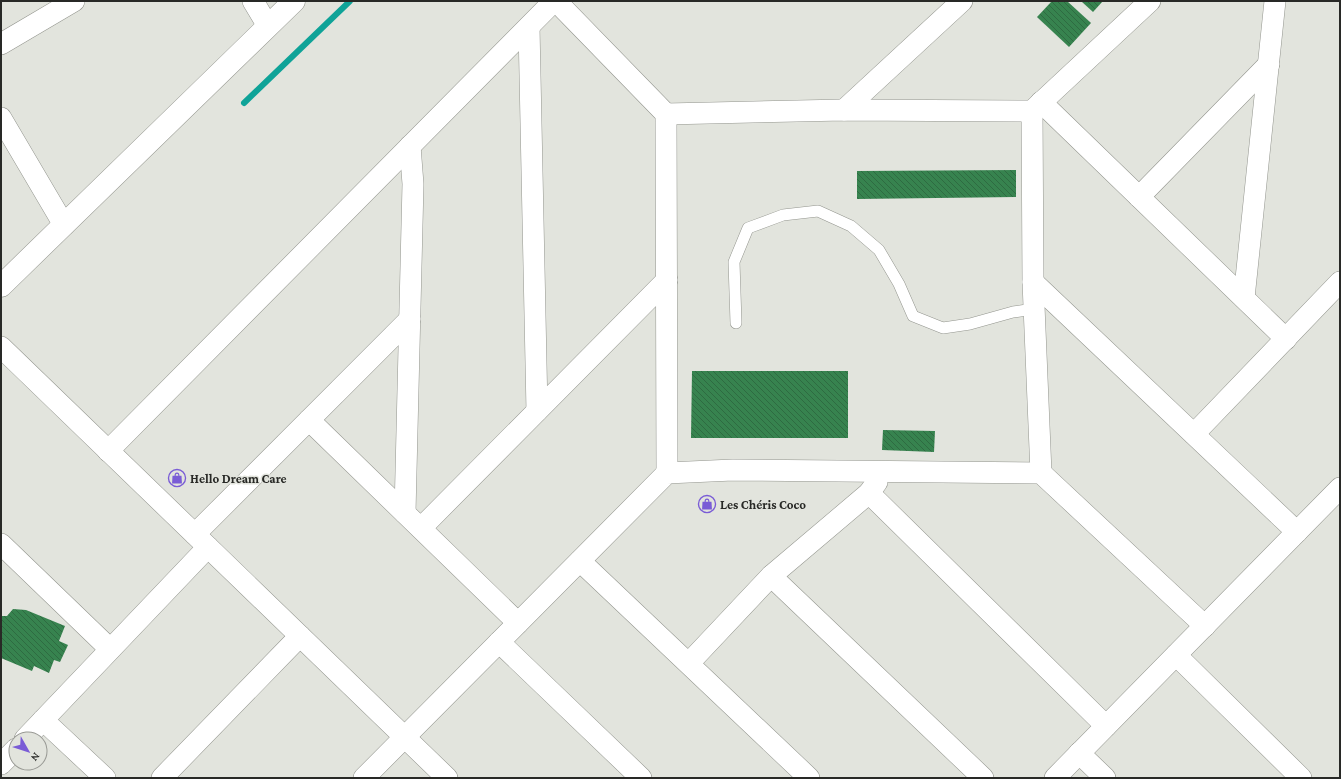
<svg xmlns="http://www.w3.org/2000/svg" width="1341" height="779" font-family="'Crimson Pro',serif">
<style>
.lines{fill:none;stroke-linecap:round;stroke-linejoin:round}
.stream{stroke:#0fa398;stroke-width:6}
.building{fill:url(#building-back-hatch)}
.lane-casing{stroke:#93958e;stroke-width:12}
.street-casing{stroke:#93958e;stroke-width:22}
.secondary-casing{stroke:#93958e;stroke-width:23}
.lane{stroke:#fff;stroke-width:11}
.street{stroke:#fff;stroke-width:21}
.secondary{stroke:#fff;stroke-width:22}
.labels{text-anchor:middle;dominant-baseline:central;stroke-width:3;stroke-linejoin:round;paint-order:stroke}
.poi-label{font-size:13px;font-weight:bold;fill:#282926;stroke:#e2e4dd;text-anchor:start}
</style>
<defs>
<pattern id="building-back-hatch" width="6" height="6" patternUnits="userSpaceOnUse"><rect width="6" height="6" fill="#37834f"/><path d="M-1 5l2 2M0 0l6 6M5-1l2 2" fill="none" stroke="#2e6b41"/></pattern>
</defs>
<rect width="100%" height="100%" fill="#e2e4dd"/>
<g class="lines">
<path class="stream" d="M244,103l106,-102"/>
</g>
<g class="building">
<path d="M1052,1h15l24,22 -22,24 -32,-30z"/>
<path d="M1081,1h22l-10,11z"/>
<path d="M1016,170v27l-159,2v-28z"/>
<path d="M692,371h156v67h-157z"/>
<path d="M883,430l52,1 -1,21 -52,-2z"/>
<path d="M13,609l13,1 39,16 -6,15 9,4 -8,17 -6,-2 -5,13 -15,-7 -2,5 -31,-13v-42h6z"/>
</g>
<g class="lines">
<g class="lane-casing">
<path id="lane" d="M736,323l-2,-61 14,-34 35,-13 35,-4 33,15 28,24 20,34 14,32 30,12 27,-4 43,-12 21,-3"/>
</g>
<g class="street-casing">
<g id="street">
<path d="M253,1l15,25"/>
<path d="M556,1l110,113 1,359"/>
<path d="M529,27l8,384"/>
<path d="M1,44l73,-43"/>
<path d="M1041,102l245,237"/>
<path d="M844,110l118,-109"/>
<path d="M1032,111l1,171 8,191"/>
<path d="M666,114l178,-4 188,1 118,-110"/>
<path d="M1,118l63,107"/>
<path d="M1139,197l130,-133"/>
<path d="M1033,282l264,250"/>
<path d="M1244,298l31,-297"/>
<path d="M1,347l446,431"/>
<path d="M309,420l209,203"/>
<path d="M1194,434l146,-152"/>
<path d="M108,451l446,-450"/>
<path d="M869,493l237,233"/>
<path d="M405,513l8,-329 -3,-38"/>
<path d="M421,528l246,-248"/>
<path d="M195,534l215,-215"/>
<path d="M1,544l109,105"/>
<path d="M580,561l229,217"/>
<path d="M771,576l212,202"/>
<path d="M499,642l142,136"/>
<path d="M1176,655l125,123"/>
<path d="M689,663l82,-87 98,-83 8,-11"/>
<path d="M43,720l62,58"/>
<path d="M25,739l183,-192"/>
<path d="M1079,753l26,25"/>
<path d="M1,764l15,-15"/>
<path d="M162,778l138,-142"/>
<path d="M364,778l303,-305 66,-3 308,3 164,153"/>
<path d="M1055,778l285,-290"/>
</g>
</g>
<g class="secondary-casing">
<path id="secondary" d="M1,286l293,-285"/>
</g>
<use href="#lane" class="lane"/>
<use href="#street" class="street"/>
<use href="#secondary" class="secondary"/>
</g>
<defs>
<g id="shop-ring" transform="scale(0.9)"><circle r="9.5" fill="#e2e4dd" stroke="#7a5cd6" stroke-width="1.5"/><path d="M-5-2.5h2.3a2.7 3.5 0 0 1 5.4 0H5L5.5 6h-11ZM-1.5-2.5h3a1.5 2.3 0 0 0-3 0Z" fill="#7a5cd6"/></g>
</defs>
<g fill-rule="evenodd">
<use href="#shop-ring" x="177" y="478"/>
<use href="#shop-ring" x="707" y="504"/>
</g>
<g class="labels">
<g class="poi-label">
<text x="190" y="478">Hello Dream Care</text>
<text x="720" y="504">Les Chéris Coco</text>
</g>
</g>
<rect width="1341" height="779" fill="none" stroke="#282926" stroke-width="4"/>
<g transform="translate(28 751) rotate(129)"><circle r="19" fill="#e2e4dd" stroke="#989994"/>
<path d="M0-3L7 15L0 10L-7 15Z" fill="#7a5cd6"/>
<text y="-6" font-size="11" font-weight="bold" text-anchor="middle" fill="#282926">N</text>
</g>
</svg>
